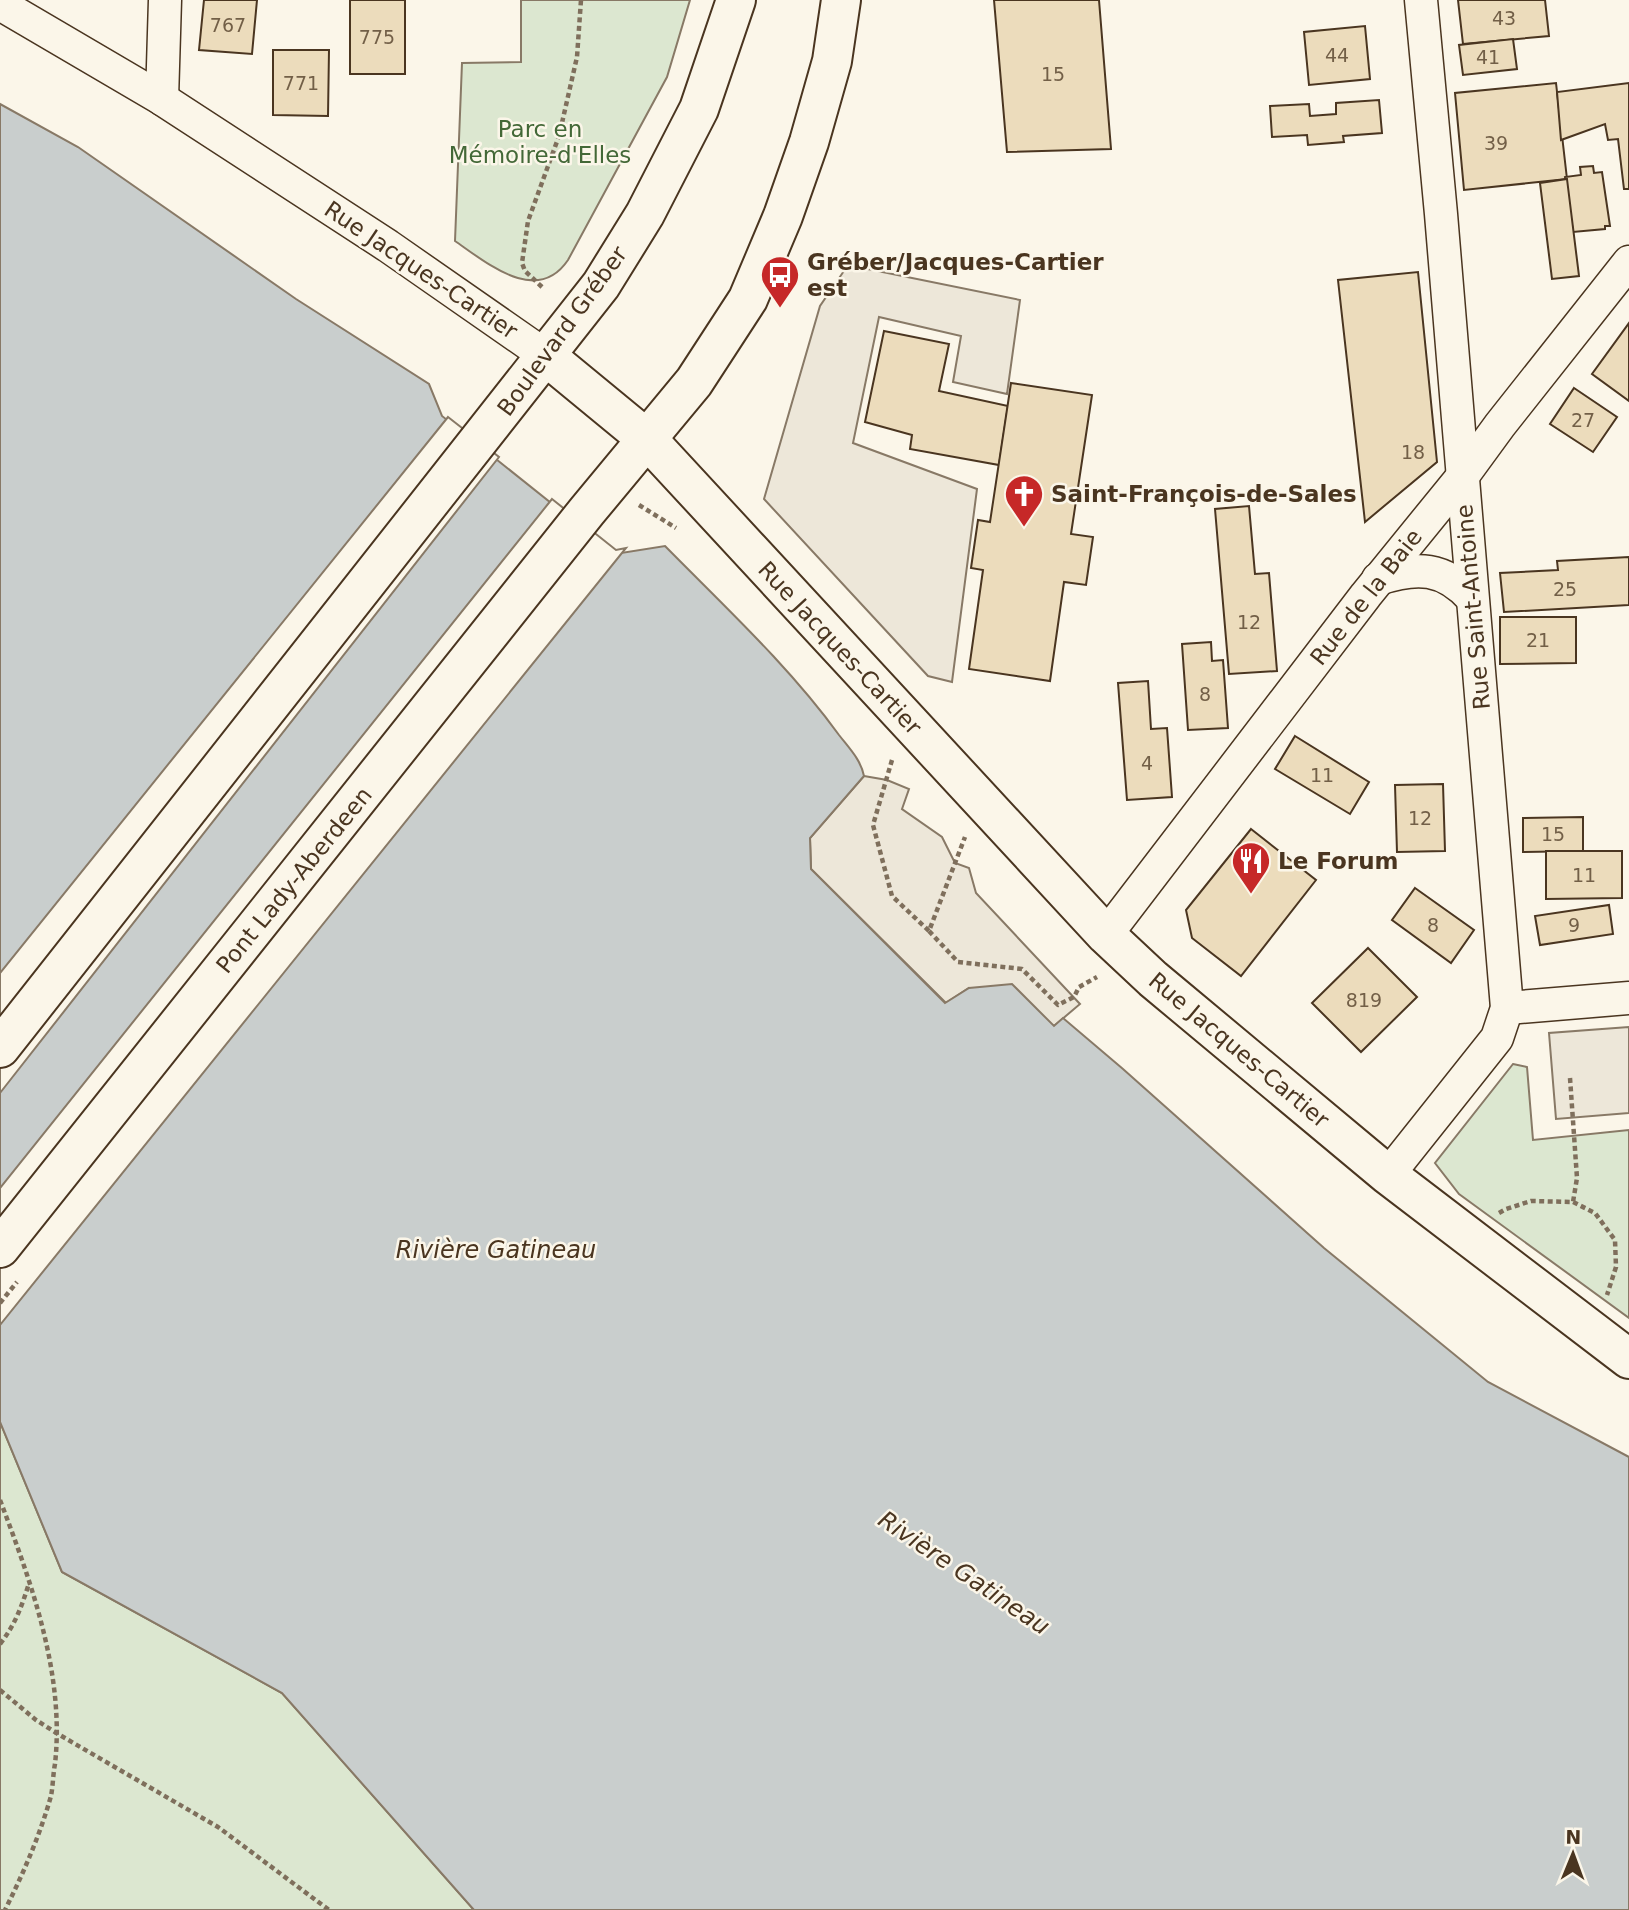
<svg xmlns="http://www.w3.org/2000/svg" width="1629" height="1910" font-family="'DejaVu Sans',sans-serif">
<style>
.green{fill:#dce7d0;stroke:#887966;stroke-width:2}
.parking{fill:#ede7d9;stroke:#887966;stroke-width:2}
.water{fill:#c9cecd;stroke:#887966;stroke-width:2}
.pier{fill:#fbf6e9;stroke:#887966;stroke-width:2}
.building{fill:#ecdcbc;stroke:#4a3520;stroke-width:2}
.lines{fill:none;stroke-linecap:round;stroke-linejoin:round}
.minor-casing{stroke:#4a3520;stroke-width:35}
.tertiary-casing{stroke:#4a3520;stroke-width:42}
.secondary-casing{stroke:#4a3520;stroke-width:42}
.path{stroke:#7f6f5c;stroke-width:4.5;stroke-dasharray:5 3.5;stroke-linecap:butt}
.minor{stroke:#fbf6e9;stroke-width:32}
.tertiary{stroke:#fbf6e9;stroke-width:38}
.secondary{stroke:#fbf6e9;stroke-width:38}
.labels{text-anchor:middle;dominant-baseline:central;stroke-width:5;stroke-linejoin:round;paint-order:stroke}
.number-label{font-size:19px;fill:#725f47}
.park-label{font-size:23px;fill:#436837;stroke:#fbf6e9}
.poi-label{font-size:23px;font-weight:bold;fill:#4a3520;stroke:#fbf6e9;text-anchor:start}
.street-label{font-size:23px;fill:#4a3520;stroke:#fbf6e9}
.water-label{font-size:24px;font-style:italic;fill:#4a3520;stroke:#fbf6e9}
</style>
<rect width="100%" height="100%" fill="#fbf6e9"/>
<g class="green">
<path d="M521,0h169l-23,77 -99,183c-31,46 -81,3 -113,-19l7,-178 59,-1z"/>
<path d="M1513,1064l14,3 6,73 96,-10v188l-170,-124 -24,-31z"/>
<path d="M0,1422l62,150 220,121 192,217h-474z"/>
</g>
<g class="parking">
<path d="M848,265l172,35 -13,94 -54,-12 8,-46 -82,-19 -26,126 124,46 -25,193 -24,-6 -164,-177 56,-193z"/>
<path d="M864,776l23,4 22,9 -7,20 40,28 13,26 14,5 7,25 104,111 -26,22 -85,-38 -23,15 -135,-134 -1,-31z"/>
<path d="M1629,1027v86l-73,6 -7,-86z"/>
</g>
<path class="water" d="M0,104l78,43 218,152 133,85 13,32 173,138 50,-8c60,61 124,120 174,189 10,13 22,25 25,41l-54,62 1,31 134,134 24,-15 43,-4 42,42 9,-8 60,51 201,179 164,134 141,75v453h-1155l-192,-217 -220,-121 -62,-150z"/>
<g class="pier">
<path d="M448,417l51,40 -499,636v-120z"/>
<path d="M552,499l64,51 10,-2 -626,777v-137z"/>
</g>
<g class="building">
<path d="M204,0h53l-5,54 -53,-4z"/>
<rect x="350" y="0" width="55" height="74"/>
<path d="M994,0h105l12,149 -104,3z"/>
<path d="M1458,0h87l4,36 -86,8z"/>
<path d="M1365,26l5,53 -61,6 -5,-53z"/>
<path d="M1513,39l4,30 -54,6 -4,-30z"/>
<path d="M273,50h56l-1,66 -55,-1z"/>
<path d="M1556,83l11,96 -103,11 -9,-97z"/>
<path d="M1629,83v106h-5l-6,-50 -10,1 -3,-16 -44,16 -4,-48z"/>
<path d="M1379,100l3,33 -39,3 1,6 -36,3 -1,-10 -35,2 -2,-31 39,-2 1,12 26,-2v-11z"/>
<path d="M1593,166l1,7 8,-1 8,54h-5v3l-32,3 -8,-55 16,-2 -1,-8z"/>
<path d="M1567,179l12,97 -27,3 -12,-96z"/>
<path d="M1418,272l19,190 -72,60 -27,-242z"/>
<path d="M1629,323v78l-37,-27z"/>
<path d="M884,331l65,13 -10,47 69,15 -9,59 -89,-16 2,-14 -47,-13z"/>
<path d="M1011,383l81,12 -21,139 22,3 -7,48 -22,-3 -14,99 -81,-12 14,-99 -12,-2 7,-48 12,2z"/>
<path d="M1574,388l43,29 -24,35 -43,-28z"/>
<path d="M1249,506l6,68 14,-1 8,98 -48,3 -14,-165z"/>
<path d="M1629,557v48l-125,7 -4,-39 58,-3 -1,-9z"/>
<path d="M1500,617h76v46l-76,1z"/>
<path d="M1211,642l1,19 11,-1 5,68 -40,2 -6,-86z"/>
<path d="M1148,681l3,48 16,-1 5,69 -45,3 -9,-117z"/>
<path d="M1295,736l74,46 -19,32 -75,-45z"/>
<path d="M1443,784l2,67 -48,1 -2,-67z"/>
<path d="M1583,817v34l-60,1v-34z"/>
<path d="M1251,829l65,51 -75,96 -49,-38 -6,-28z"/>
<path d="M1546,851h76v47l-76,1z"/>
<path d="M1415,888l59,42 -23,33 -59,-43z"/>
<path d="M1609,905l4,29 -73,11 -5,-29z"/>
<path d="M1368,948l49,49 -56,55 -49,-49z"/>
</g>
<g class="lines">
<g class="minor-casing">
<g id="minor">
<path d="M0,4l162,95 226,147 158,110"/>
<path d="M162,99l3,-99"/>
<path d="M1378,579c39,-13 66,-12 94,19"/>
<path d="M1106,935l260,-340 96,-118 38,-52 129,-163"/>
<path d="M1507,1008l122,-10"/>
<path d="M1388,1175l109,-137 10,-30 -66,-794 -20,-214"/>
</g>
</g>
<g class="tertiary-casing">
<path id="tertiary" d="M546,356l102,84 458,495 47,44 235,196 241,184"/>
</g>
<g class="secondary-casing">
<g id="secondary">
<path d="M0,1048l601,-763 44,-71 54,-105 37,-109"/>
<path d="M0,1248l587,-737 107,-129 54,-83 35,-83 26,-74 23,-81 9,-61"/>
</g>
</g>
<g class="path">
<path d="M542,287l-17,-16 -3,-8 6,-42 31,-85 18,-79 4,-57"/>
<path d="M639,505l37,23"/>
<path d="M892,760l-19,65 19,71 37,35 36,-94"/>
<path d="M929,931l29,31 64,7 36,36 16,-8 5,-10 18,-10"/>
<path d="M1570,1078l7,100 -4,24"/>
<path d="M1499,1213l7,-4 25,-8 42,1 22,11 20,27 1,27 -9,28"/>
<path d="M0,1303l17,-21"/>
<path d="M0,1500c31,82 65,174 55,264 -2,10 -2,22 -4,32 -11,39 -28,78 -46,114"/>
<path d="M0,1644c15,-19 22,-38 29,-61"/>
<path d="M0,1690l36,30 22,14 160,93 111,83"/>
</g>
<use href="#minor" class="minor"/>
<use href="#tertiary" class="tertiary"/>
<use href="#secondary" class="secondary"/>
</g>
<defs>
<g id="bus-pin" transform="scale(2.0125)"><path d="M0 17L-7.5 6A9.5 9.5 0 1 1 7.5 6Z" fill="#c62828" stroke="#fbf6e9"/><path d="M-5-6H5V4H4V6H2V4H-2V6H-4V4H-5ZM-3.5-4V0h7V-4ZM-3.5 1.2v1.5H-2V1.2ZM2 1.2v1.5H3.5V1.2Z" fill="#fff"/></g>
<g id="church-pin" transform="scale(2.0125)"><path d="M0 17L-7.5 6A9.5 9.5 0 1 1 7.5 6Z" fill="#c62828" stroke="#fbf6e9"/><path d="M-1.2-6h2.4v3.5h3.3v2.4h-3.3V6h-2.4V-.1h-3.3v-2.4h3.3Z" fill="#fff"/></g>
<g id="restaurant-pin" transform="scale(2.0125)"><path d="M0 17L-7.5 6A9.5 9.5 0 1 1 7.5 6Z" fill="#c62828" stroke="#fbf6e9"/><path d="M-5-6h1v4h1v-4h1v4h1v-4h1v5L-1.5 .5V6h-2V.5L-5-1ZM5-6V6H3V1.5H1.5Q1.5-4 5-6Z" fill="#fff"/></g>
</defs>
<g fill-rule="evenodd">
<use href="#bus-pin" x="780" y="275"/>
<use href="#church-pin" x="1024" y="494"/>
<use href="#restaurant-pin" x="1251" y="861"/>
</g>
<g class="labels">
<g class="number-label">
<text x="1504" y="18">43</text>
<text x="228" y="25">767</text>
<text x="377" y="37">775</text>
<text x="1337" y="55">44</text>
<text x="1488" y="57">41</text>
<text x="1053" y="74">15</text>
<text x="301" y="83">771</text>
<text x="1496" y="143">39</text>
<text x="1583" y="420">27</text>
<text x="1413" y="452">18</text>
<text x="1565" y="589">25</text>
<text x="1249" y="622">12</text>
<text x="1538" y="640">21</text>
<text x="1205" y="694">8</text>
<text x="1147" y="763">4</text>
<text x="1322" y="775">11</text>
<text x="1420" y="818">12</text>
<text x="1553" y="834">15</text>
<text x="1584" y="875">11</text>
<text x="1433" y="925">8</text>
<text x="1574" y="925">9</text>
<text x="1364" y="1000">819</text>
</g>
<g class="park-label">
<text x="540" y="129">Parc en<tspan x="540" dy="26">Mémoire-d'Elles</tspan></text>
</g>
<g class="poi-label">
<text x="807" y="262">Gréber/Jacques-Cartier<tspan x="807" dy="26">est</tspan></text>
<text x="1051" y="494">Saint-François-de-Sales</text>
<text x="1278" y="861">Le Forum</text>
</g>
<g class="street-label">
<text transform="translate(421 270) rotate(34)">Rue Jacques-Cartier</text>
<text transform="translate(562 331) rotate(-54)">Boulevard Gréber</text>
<text transform="translate(1366 597) rotate(-52)">Rue de la Baie</text>
<text transform="translate(1473 607) rotate(-95)">Rue Saint-Antoine</text>
<text transform="translate(840 648) rotate(47)">Rue Jacques-Cartier</text>
<text transform="translate(294 880) rotate(-51)">Pont Lady-Aberdeen</text>
<text transform="translate(1239 1050) rotate(40)">Rue Jacques-Cartier</text>
</g>
<g class="water-label">
<text x="496" y="1250">Rivière Gatineau</text>
<text transform="translate(964 1573) rotate(34)">Rivière Gatineau</text>
</g>
</g>
<g transform="translate(1573 1854) rotate(1)" stroke="#fbf6e9" stroke-width="5" paint-order="stroke">
<path d="M0-5L12 26L0 18L-12 26Z" fill="#4a3520"/>
<text y="-10" font-size="19" font-weight="bold" text-anchor="middle" fill="#4a3520">N</text>
</g>
</svg>
